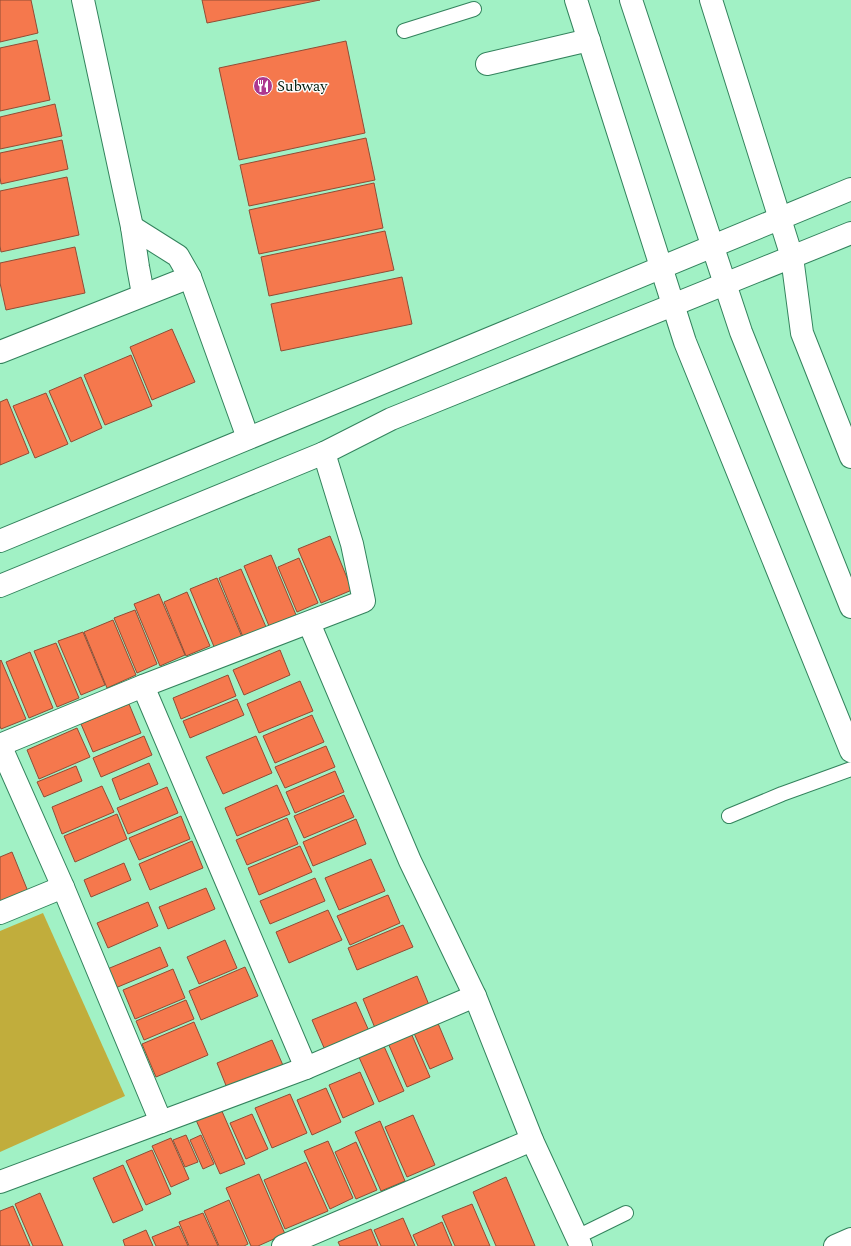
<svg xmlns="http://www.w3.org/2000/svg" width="851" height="1246" font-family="Spectral,serif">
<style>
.green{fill:#c1ad3c}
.building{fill:#f5784d;stroke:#914c35}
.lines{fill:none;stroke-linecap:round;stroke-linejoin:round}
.lane-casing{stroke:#33835d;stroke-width:16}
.street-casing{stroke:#33835d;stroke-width:24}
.secondary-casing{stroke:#33835d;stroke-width:24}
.lane{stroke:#fff;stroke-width:14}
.street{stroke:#fff;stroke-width:22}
.secondary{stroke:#fff;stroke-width:22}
.labels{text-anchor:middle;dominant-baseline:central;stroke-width:3;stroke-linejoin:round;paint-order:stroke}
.poi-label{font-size:15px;fill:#001a0b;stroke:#fdfdfd;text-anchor:start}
</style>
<rect width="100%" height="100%" fill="#a1f1c5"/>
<path class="green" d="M43,913l82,183 -125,56v-221z"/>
<g class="building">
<path d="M0,0h31l7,33 -38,9z"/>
<path d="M202,0h118l-113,23z"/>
<path d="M37,40l13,60 -50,11v-63z"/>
<path d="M346,41l19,92 -126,27 -20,-92z"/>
<path d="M55,104l7,32 -62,13v-32z"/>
<path d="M366,138l9,42 -126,26 -9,-41z"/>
<path d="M62,140l6,29 -67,15 -1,-7v-24z"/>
<path d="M67,177l12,58 -78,17 -1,-6v-55z"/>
<path d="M374,183l9,45 -124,26 -10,-44z"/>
<path d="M385,231l9,39 -125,26 -8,-39z"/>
<path d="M75,247l10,46 -79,17 -6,-27v-20z"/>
<path d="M402,277l10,47 -131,27 -10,-47z"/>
<path d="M172,329l23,53 -43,18 -22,-53z"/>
<path d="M131,355l21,51 -47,19 -21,-50z"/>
<path d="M81,377l21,51 -31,14 -22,-51z"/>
<path d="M46,393l22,51 -33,14 -22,-52z"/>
<path d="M7,399l22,54 -29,12v-63z"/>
<path d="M330,536l22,54 -31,13 -23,-54z"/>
<path d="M271,555l25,60 -27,11 -25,-60z"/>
<path d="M299,558l19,45 -21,9 -19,-45z"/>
<path d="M241,569l25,58 -23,10 -24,-59z"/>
<path d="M217,578l25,59 -27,12 -25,-60z"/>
<path d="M187,592l23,54 -24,10 -22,-54z"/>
<path d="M159,594l26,61 -25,11 -26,-62z"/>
<path d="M135,610l22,54 -20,9 -23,-55z"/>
<path d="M113,620l23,55 -29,13 -23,-56z"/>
<path d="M83,632l22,53 -24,10 -23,-54z"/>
<path d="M56,643l23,55 -22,9 -23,-56z"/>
<path d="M280,650l10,25 -46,20 -11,-25z"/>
<path d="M30,652l23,56 -24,10 -23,-56z"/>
<path d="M1,660l25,59 -25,10 -1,-3v-65z"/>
<path d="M228,675l8,21 -55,23 -8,-21z"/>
<path d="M300,681l13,30 -54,22 -12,-29z"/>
<path d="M237,699l7,16 -54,23 -7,-17z"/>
<path d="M129,704l12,29 -48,19 -12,-28z"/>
<path d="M312,715l12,27 -49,21 -12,-27z"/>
<path d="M77,728l13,29 -51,22 -12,-29z"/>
<path d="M144,736l8,19 -51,22 -8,-19z"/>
<path d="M256,736l16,37 -49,21 -17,-37z"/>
<path d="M326,746l9,21 -50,21 -10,-21z"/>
<path d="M149,763l9,21 -38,16 -8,-21z"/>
<path d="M76,766l6,15 -38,16 -7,-15z"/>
<path d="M335,771l9,21 -49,21 -9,-21z"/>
<path d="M277,785l13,29 -53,22 -12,-28z"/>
<path d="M102,786l12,26 -52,22 -10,-27z"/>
<path d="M167,787l11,26 -50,21 -11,-26z"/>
<path d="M344,795l10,22 -50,21 -10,-22z"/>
<path d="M117,814l10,25 -52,23 -11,-26z"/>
<path d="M181,816l9,23 -51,21 -10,-22z"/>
<path d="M287,818l11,26 -51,21 -11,-25z"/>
<path d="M356,819l10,25 -53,22 -10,-24z"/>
<path d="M192,841l11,27 -53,22 -11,-26z"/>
<path d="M300,846l12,26 -53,23 -11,-27z"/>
<path d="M12,852l17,42 -29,11v-48z"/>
<path d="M371,859l14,32 -46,19 -14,-32z"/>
<path d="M124,863l7,17 -40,17 -7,-17z"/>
<path d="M315,878l10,23 -55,23 -10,-23z"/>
<path d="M206,888l9,21 -47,20 -9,-22z"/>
<path d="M388,895l12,28 -50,22 -13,-29z"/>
<path d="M148,902l10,24 -50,22 -11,-25z"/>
<path d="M328,910l14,30 -53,23 -13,-31z"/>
<path d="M403,925l10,22 -56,23 -9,-22z"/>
<path d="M225,940l12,28 -38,16 -12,-27z"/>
<path d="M160,947l8,19 -55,23 -8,-19z"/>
<path d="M245,967l13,29 -57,24 -12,-29z"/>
<path d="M173,969l12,29 -50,21 -12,-29z"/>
<path d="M417,976l12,29 -54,23 -12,-29z"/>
<path d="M186,1000l8,19 -50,21 -8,-19z"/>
<path d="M356,1002l13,29 -44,19 -13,-30z"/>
<path d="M437,1021l16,38 -23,10 -17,-38z"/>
<path d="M194,1022l14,33 -52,22 -14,-33z"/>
<path d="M411,1033l19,44 -23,10 -19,-44z"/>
<path d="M272,1040l13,30 -56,23 -12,-30z"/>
<path d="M383,1044l21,47 -25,11 -21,-47z"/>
<path d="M360,1072l14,32 -31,14 -14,-33z"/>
<path d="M326,1088l15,34 -29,13 -15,-35z"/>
<path d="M290,1094l17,39 -35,15 -17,-40z"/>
<path d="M221,1109l24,55 -25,10 -24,-54z"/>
<path d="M252,1114l16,35 -22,10 -16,-36z"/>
<path d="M413,1115l22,50 -28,12 -22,-50z"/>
<path d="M380,1121l25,60 -24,10 -26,-59z"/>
<path d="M186,1135l12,27 -13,5 -12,-27z"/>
<path d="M201,1135l13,29 -11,5 -13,-29z"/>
<path d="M171,1138l18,41 -18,8 -19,-41z"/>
<path d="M328,1141l25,57 -23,11 -26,-58z"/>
<path d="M356,1142l21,48 -21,9 -21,-47z"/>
<path d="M152,1150l19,44 -25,11 -20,-44z"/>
<path d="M306,1162l22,49 -43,18 -21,-49z"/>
<path d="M123,1165l20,45 -30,13 -20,-45z"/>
<path d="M259,1174l26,60 -27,12h-7l-25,-58z"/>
<path d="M506,1177l29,69h-39l-23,-54z"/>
<path d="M40,1193l23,53h-30l-18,-42z"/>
<path d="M229,1200l19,44 -4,2h-25l-15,-35z"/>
<path d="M472,1204l18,42h-35l-13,-30z"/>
<path d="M13,1206l17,40h-30v-35z"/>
<path d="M203,1213l15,33h-29l-10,-24z"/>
<path d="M403,1218l12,28h-34l-7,-16z"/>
<path d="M442,1222l10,24h-34l-5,-11z"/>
<path d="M179,1226l9,20h-32l-4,-9z"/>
<path d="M371,1229l7,17h-38l-2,-4z"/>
<path d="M146,1230l7,16h-28l-2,-6z"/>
</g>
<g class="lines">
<g class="lane-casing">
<g id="lane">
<path d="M404,31l70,-22"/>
<path d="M729,816l53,-22 69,-25"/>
<path d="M577,1237l49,-24"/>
</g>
</g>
<g class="street-casing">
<g id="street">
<path d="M83,0l49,227 6,40 5,27"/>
<path d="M711,0l81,257 10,76 49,124"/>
<path d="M487,64l102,-24"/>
<path d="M132,227l46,29 12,21 58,161"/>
<path d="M0,352l190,-75"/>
<path d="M309,623l101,238 65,135 57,144 49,106"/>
<path d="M143,686l163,382"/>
<path d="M0,745l143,-59 221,-85 -12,-57 -28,-91"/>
<path d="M0,745l63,142 98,235"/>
<path d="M0,913l63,-26"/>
<path d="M0,1182l306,-114 169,-72"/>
<path d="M283,1246l249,-106"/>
<path d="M835,1246l16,-7"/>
</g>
</g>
<g class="secondary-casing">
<g id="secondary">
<path d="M576,0l109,342 166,409"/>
<path d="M631,0l110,332 110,275"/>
<path d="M0,541l851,-352"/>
<path d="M0,586l324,-133 67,-34 460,-186"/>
</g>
</g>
<use href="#lane" class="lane"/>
<use href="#street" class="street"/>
<use href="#secondary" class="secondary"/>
</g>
<defs>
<g id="restaurant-disc" transform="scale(1)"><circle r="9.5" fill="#ad388f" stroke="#fdfdfd"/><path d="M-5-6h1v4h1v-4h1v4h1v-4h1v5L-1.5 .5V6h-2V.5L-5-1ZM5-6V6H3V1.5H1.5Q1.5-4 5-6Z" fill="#fff"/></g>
</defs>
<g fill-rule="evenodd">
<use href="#restaurant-disc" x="263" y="86"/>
</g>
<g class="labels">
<g class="poi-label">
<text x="277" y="86">Subway</text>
</g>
</g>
</svg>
